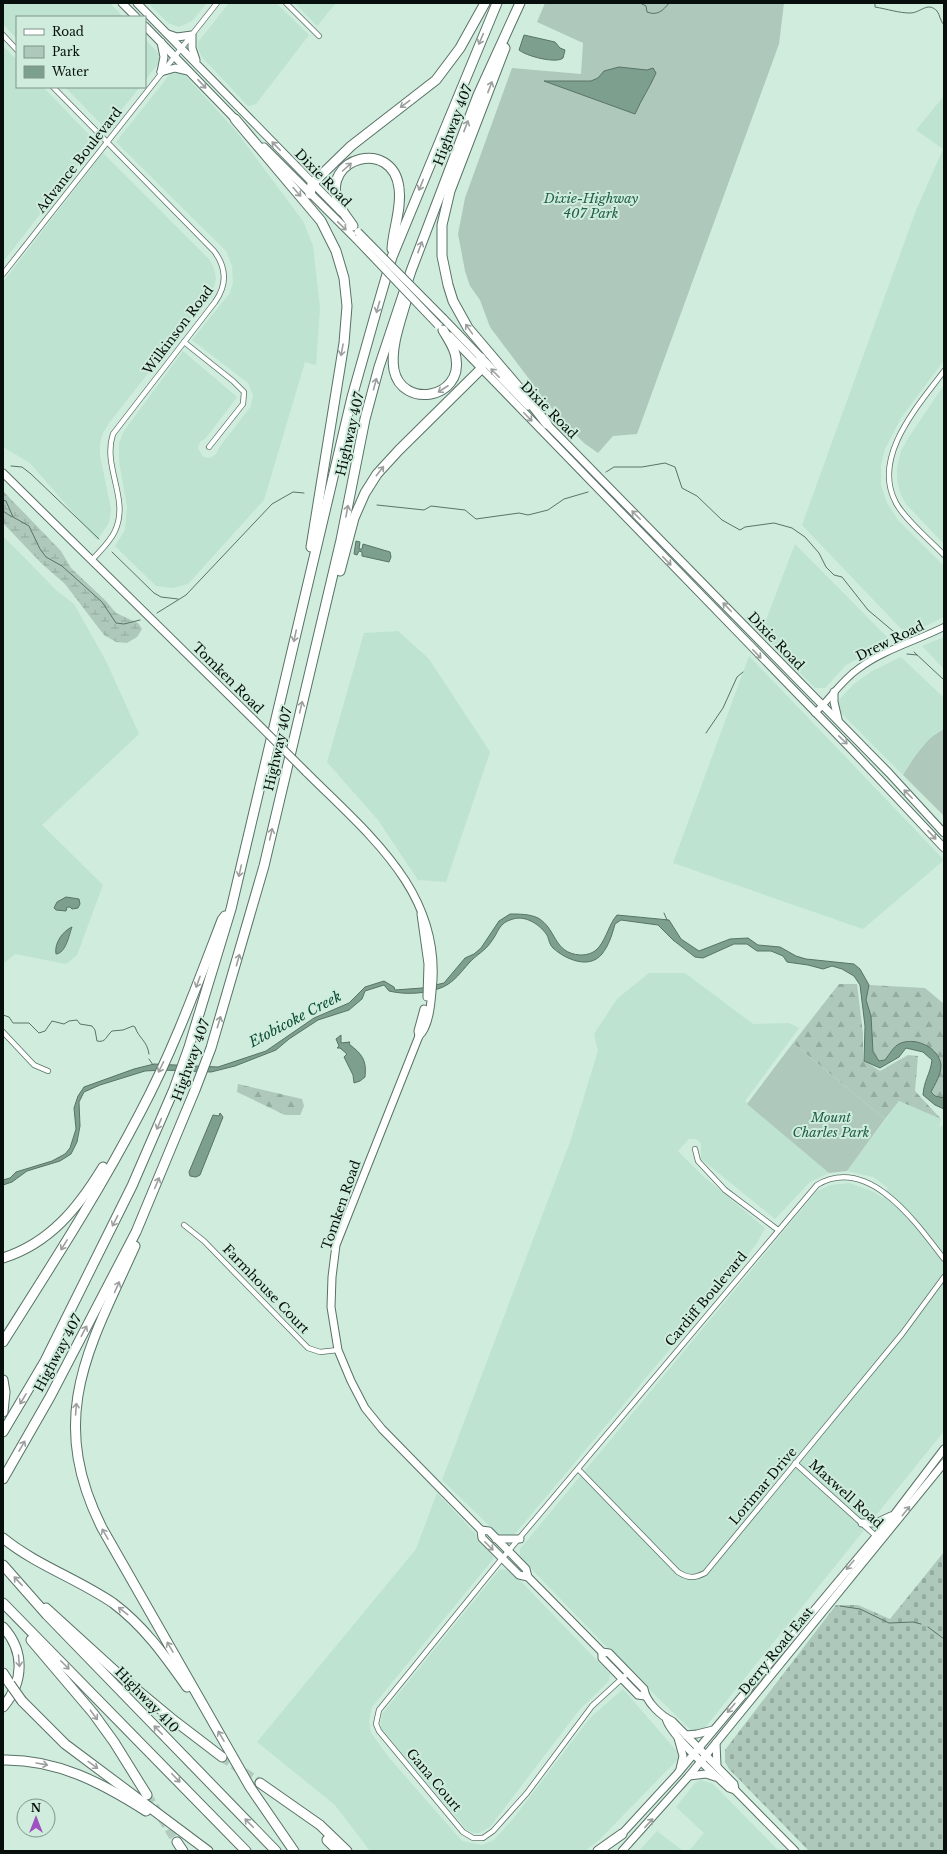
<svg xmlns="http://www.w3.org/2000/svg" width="947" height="1854" font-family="'Libre Baskerville',serif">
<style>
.built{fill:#bee3d1}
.forest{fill:url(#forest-firs)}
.wetland{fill:url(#wetland-marsh)}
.cemetery{fill:url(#cemetery-stones)}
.park{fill:#aec9bb}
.water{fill:#7d9f8e;stroke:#597467}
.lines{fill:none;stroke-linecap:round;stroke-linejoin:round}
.stream{stroke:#597467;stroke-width:1}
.motorway-tunnel{stroke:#b1cbbe;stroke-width:9;stroke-dasharray:9 4.5;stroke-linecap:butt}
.minor-casing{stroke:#587266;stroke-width:6}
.tertiary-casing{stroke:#587266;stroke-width:8}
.secondary-casing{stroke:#587266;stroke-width:9}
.motorway-casing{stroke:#587266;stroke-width:11}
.minor{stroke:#fff;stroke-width:4.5}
.tertiary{stroke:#fff;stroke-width:6}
.secondary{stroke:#fff;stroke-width:7}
.motorway{stroke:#fff;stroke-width:9}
.secondary-bridge-casing{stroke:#587266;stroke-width:9;stroke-linecap:butt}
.motorway-bridge-casing{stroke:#587266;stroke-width:11;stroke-linecap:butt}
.secondary-bridge{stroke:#fff;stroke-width:7}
.motorway-bridge{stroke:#fff;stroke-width:9}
.oneway{stroke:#9b9f9d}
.labels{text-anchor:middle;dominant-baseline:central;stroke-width:4;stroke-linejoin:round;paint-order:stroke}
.street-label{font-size:13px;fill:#060f0b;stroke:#cfecdd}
.park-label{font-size:13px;font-style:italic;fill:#236048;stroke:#cfecdd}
.water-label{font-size:14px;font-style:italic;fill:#094c35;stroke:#cfecdd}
</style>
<defs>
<pattern id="forest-firs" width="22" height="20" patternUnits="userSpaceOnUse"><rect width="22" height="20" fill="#aec9bb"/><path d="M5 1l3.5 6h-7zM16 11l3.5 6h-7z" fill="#94ab9f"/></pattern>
<pattern id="wetland-marsh" width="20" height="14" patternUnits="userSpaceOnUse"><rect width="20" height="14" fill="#aec9bb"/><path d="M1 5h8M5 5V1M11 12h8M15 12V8" fill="none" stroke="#94ab9f"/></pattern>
<pattern id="cemetery-stones" width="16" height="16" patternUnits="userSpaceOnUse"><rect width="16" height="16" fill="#aec9bb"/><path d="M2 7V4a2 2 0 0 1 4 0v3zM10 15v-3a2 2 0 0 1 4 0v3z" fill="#94ab9f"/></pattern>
</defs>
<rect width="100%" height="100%" fill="#cfecdd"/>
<g class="built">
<path d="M3,3h107l13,14h-106v22l-14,-15z"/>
<path d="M148,3h59l-15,18 -13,6 -11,-4z"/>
<path d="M229,3h47l33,32 -53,69 -8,2 -46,-49 -4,-8v-7z"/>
<path d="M295,3h41l-19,23z"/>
<path d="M145,39l14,15v9l-14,17z"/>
<path d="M3,46l14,14v27h26l53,55 -93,120z"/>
<path d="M171,73l13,1 52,57 67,90 10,25 7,62 -4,57 -11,-3 -41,138 -76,84 -15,4 -17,-2 -41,-40 10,-16 2,-23 -8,-46v-18l5,-12 59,-80 54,46 -31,41 -6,4 -2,6 5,9 7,1 6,-4 3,-6 32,-42 2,-11 -5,-12 -56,-43 38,-47 3,-11 -1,-16 -6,-15 -110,-109z"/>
<path d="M65,87h75l-34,42z"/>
<path d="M944,96v264l-43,58 -16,31 -4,16v20l6,18 11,17 46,46v51l-37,18 -105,-110 113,-312 28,-64 -27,-19z"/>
<path d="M103,153l107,107 4,9 2,9 -2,9 -4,8 -101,128 -6,10 -3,11v12l11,53 -2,14 -12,17 -67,-77 -27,-16v-165z"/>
<path d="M944,385v159l-38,-40 -6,-11 -3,-13v-12l4,-17 8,-14z"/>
<path d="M3,536l53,54 18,14 32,57 33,73 -97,91 61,60 -26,70 -11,9 -51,-10 -12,10z"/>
<path d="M795,544l96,97 -45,24 -21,23h-10l-54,-55z"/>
<path d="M398,631l31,28 61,93 -44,130 -28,-2 -40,-60 -51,-58 37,-129z"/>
<path d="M944,637v32l-22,-23z"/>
<path d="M749,656l195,204 -81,69 -190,-66z"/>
<path d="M901,657l43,41v31l-7,3 -15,14 -19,29 -64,-64 -1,-10 16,-17 18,-13z"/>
<path d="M649,973h36l68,51 36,-1 10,5 -54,73 84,72 -19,9 -35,37 -74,-60v-16l-5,-4h-7l-11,12 24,24 63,53 -8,15 -19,25 -130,155 -94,112 -8,2 -8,-3 -56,-54 128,-338 28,-91 -4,-17 23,-35z"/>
<path d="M899,1101l42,18 -2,8 5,-2v306l-241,299 -11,1 -68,-66 -104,-108v-8l297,-358 14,-6 19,-2 24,9 9,6 5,-10 -15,-11 -26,-6z"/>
<path d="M437,1493l38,40 19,25 -122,149 -3,14 2,12 20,27 71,81 20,4 12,-5 19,-21 77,-101 33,-29 58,67 -81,83 -15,12h-215l-35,-46 -78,-63 159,-193z"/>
<path d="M509,1569l101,105 -1,7 -29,28 -90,118 -11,6h-6l-6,-3 -86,-102v-6l1,-8 117,-144z"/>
<path d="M701,1780l12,4 66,67h-90l15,-18 -28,-26 19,-24z"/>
<path d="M657,1831l26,20h-44z"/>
</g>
<g class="forest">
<path d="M839,984h18l6,50v26l17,11 28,-16 10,1 -3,35 26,28 -42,-18 -14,18 -92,-76z"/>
<path d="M869,985l56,3 19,16v94l-9,-2 -4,-4 9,-22 -5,-19c-26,-15 -31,-15 -50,9l-6,1 -6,-9 -7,-53z"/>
<path d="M238,1084l64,15 2,7 -4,9h-15l-48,-23z"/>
</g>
<path class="wetland" d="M3,491l58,60 10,17 35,33 10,12 22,10 4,6 -5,8 -10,6 -11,-1 -12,-7 -39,-51 -24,-21 -38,-40z"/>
<path class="cemetery" d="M944,1552v299h-135l-80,-82 -4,-7v-12l111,-145h22l32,14z"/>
<g class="park">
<path d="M545,3h239l-5,41 -142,390 -24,2 -15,17 -14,-10 -19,-19 -18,-21 -57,-76 -10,-27 -10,-14 -5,-15 -7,-37 7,-36 47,-130 69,6 2,-31 -46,-21z"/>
<path d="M944,729v87l-41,-41c11,-17 22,-37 41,-46z"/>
<path d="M793,1043l92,76 -38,52 -18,2 -82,-69z"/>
</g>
<g class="water">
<path d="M524,35l31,7 5,6 5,2 -2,8c-7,6 -37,-2 -44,-8z"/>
<path d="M619,67l28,3 6,-2 3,5c-6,14 -15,27 -21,41l-91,-33h47l7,-3 6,-7z"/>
<path d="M356,541l4,1 -1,7h3l1,-5 27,8 1,5 -2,5 -27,-6v-4l-3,-1 -2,4 -3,-1z"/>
<path d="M66,897l13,2 1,5 -2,4 -6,1 -2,-2h-3l-1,4 -10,-1 -2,-2 3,-6z"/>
<path d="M510,914c9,0 20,0 28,4 19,11 15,35 42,37 8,0 14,-2 19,-8 8,-10 10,-23 18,-32l52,5 12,19 18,12 31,-12 18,-1 10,7 22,2 16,9 10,3 48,5 6,5 9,16 -3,15 5,16 2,36 6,9 6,-1c4,-5 9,-14 14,-16 15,-8 40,3 42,21 0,10 -6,19 -10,27l4,4 9,2v11l-9,-4 -12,-10c1,-15 7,-20 9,-35l-9,-8 -17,-4 -7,9 -19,11 -16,-7 1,-35 -5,-41 -6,-9 -12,-7 -10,-3 -9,3 -15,-4 -21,-3 -4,-6 -12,-5h-14l-10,-7h-13l-31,14 -8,-1 -22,-17 -15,-15 -37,-5 -6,4c-3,11 -6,21 -13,30 -13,16 -37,5 -49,-6 -4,-4 -4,-9 -6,-13 -7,-10 -21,-20 -34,-16 -15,4 -14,13 -22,23 -6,9 -15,13 -22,21 -8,9 -15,19 -26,24 -16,7 -38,8 -54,4l-5,-6 -19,6 -3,8 -13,11 -31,10 -29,19 -13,11 -41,16 -24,6 -49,-2 -17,1 -45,14 -16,7 -5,10 1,24 -3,16 -6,12 -11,7 -33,10 -15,11 -9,3v-5l7,-2 6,-6 36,-11 13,-7 5,-6 6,-19 -2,-21 4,-12 6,-9 50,-18 20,-5 64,3 48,-16 48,-33 35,-15 16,-16 19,-6 10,6 1,3 27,-2 22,-5 21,-25 9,-4 7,-6 18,-27z"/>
<path d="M72,927c-3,8 -6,26 -16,27 -2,-11 7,-23 16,-27z"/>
<path d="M341,1035v8l9,-1 -1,2c13,10 18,16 16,33l-5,4 -6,2 -1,-8 -9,-18 3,-3 -7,-6h-3l2,-2 -3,-7z"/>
<path d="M220,1113l3,4 -23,58 -4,2 -6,-1 -1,-4 24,-57 6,1z"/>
</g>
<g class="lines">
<g class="stream">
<path d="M640,3l6,3 1,6c10,4 16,-1 22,-9"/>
<path d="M875,3v4c12,2 24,6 35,6 11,0 17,-12 27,-2 3,4 3,10 7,14"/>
<path d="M11,466l11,1 9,7 68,65"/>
<path d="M606,472l8,-5h28l23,-4 10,4 7,21 15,8 25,24 18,10 5,-3 29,-4 18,5 13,9 14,16 7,14 8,8 8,2 26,33 32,27"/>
<path d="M3,500l3,1 7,16 16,9 11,23 6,8 16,9 40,36 14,21 8,1 16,-4"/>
<path d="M377,505l47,5 7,-4 34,4 11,9 43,-6 9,2 20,-5 16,-11 24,-7"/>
<path d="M3,511l9,6"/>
<path d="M112,552l42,41 7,4 17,2"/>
<path d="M157,613l29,-18 86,-91 21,-12 11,1"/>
<path d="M914,652l30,28"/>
<path d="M907,654l10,1"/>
<path d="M706,733l17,-25 14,-31 6,-5"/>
<path d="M664,913l3,7"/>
<path d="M3,1015l6,2 4,6h16l10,10 6,-2 7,-10 12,3 5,-3 8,-1 3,4 12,2 3,4 2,11c9,2 9,-5 15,-10l11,-1 10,-4 2,1c4,12 12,13 14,27"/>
<path d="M149,1059l4,6"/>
<path d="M840,1606l20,3 29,14 24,-1 8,2"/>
<path d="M928,1627l16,12"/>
</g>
<g class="motorway-tunnel">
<path d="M222,1757l38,26"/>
<path d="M147,1795l30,47"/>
</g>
<g class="minor-casing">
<g id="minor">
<path d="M286,3l33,33"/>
<path d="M3,35l14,15"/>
<path d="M53,87l161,164c13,17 13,34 1,51l-102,132c-11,33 17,65 2,97 -5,11 -15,20 -23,29"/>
<path d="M3,274l214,-271"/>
<path d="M184,342l49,39 11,11 -1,12 -34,43"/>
<path d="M944,371c-26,35 -73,86 -48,132 10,18 34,37 48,52"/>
<path d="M3,1032l31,33 14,6"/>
<path d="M695,1149l3,12 27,29 53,40"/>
<path d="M184,1225l20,16 104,107 12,4 18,-2"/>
<path d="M795,1463l82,74"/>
<path d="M578,1469l100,103c11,7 17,6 27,1l197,-239 42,-57"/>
<path d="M628,1673l-36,33 -65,87 -34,38 -10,7h-10l-10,-6 -84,-101 -3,-7 3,-14 121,-149 317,-376c52,-31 100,39 127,74"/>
</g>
</g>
<g class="tertiary-casing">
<path id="tertiary" d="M815,713c15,-14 26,-32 43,-44 25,-19 58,-28 86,-42"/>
</g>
<g class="secondary-casing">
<g id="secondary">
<path d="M122,3l14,14"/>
<path d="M137,3l204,209"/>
<path d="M145,26l93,96"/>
<path d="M168,34l9,3 15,-2v13l4,12"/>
<path d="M161,42l3,15 -3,15"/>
<path d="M161,72l14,-4 13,3"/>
<path d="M264,147l92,92"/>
<path d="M443,318l85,88"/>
<path d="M450,336l402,414 92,98"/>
<path d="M544,421l345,352 55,60"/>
<path d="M3,473l250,246"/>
<path d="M834,692v10l4,17"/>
<path d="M306,772c62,62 138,121 126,219 -1,13 -3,36 -13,45l-83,209 -4,32 -1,30 7,43 13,31 14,27 17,21 99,101 8,1 37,38 2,8"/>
<path d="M421,914l7,50 -1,33"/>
<path d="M419,1036l-1,-5 6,-22"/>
<path d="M862,1523h14l15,-7"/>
<path d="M481,1530l1,8 37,37 9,2 74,75 7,1 35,36c2,13 17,27 28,32l62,63 1,6"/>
<path d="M496,1539h24"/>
<path d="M602,1652v6l36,37 7,1"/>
<path d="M666,1718c2,15 49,57 63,70l6,2 60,61"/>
<path d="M686,1735l11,-1 16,-4"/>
<path d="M678,1738l5,18 -3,13"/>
<path d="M716,1743l1,23"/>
<path d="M689,1776l17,-2 9,3"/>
<path d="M619,1837l58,-63 216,-258 51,-67"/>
<path d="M622,1851l67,-75 255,-313"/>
</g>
</g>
<g class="motorway-casing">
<g id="motorway">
<path d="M505,48l-55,143 -8,34v31l6,29 5,16 15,27 51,60 28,36"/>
<path d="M235,119l86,102 15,30 8,27 3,28 -3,37 -33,204"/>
<path d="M310,194l2,-10 39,-38 85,-66 24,-32 25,-45"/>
<path d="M353,226c-5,-8 -12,-15 -15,-24 -17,-45 55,-64 61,-14 3,20 -6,41 -7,61"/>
<path d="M407,298c-6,22 -17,49 -13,72 8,39 69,29 62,-12 -1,-10 -8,-19 -13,-28"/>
<path d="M340,571l14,-53 11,-25 12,-19 22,-24 82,-81v-11"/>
<path d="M135,1246c-46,102 -89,170 -33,282l148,259 44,64"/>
<path d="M3,1258c47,-15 75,-50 100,-91"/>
<path d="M3,1342c48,-76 96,-150 137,-229 33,-62 57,-128 82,-193l3,-4"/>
<path d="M3,1380l2,12 -2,20"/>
<path d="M3,1432l42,-71 87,-175 42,-97 15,-42 42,-138 121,-512 26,-92 14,-48 105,-254"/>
<path d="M3,1479l47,-82 86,-165 59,-142 16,-42 53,-182 77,-326 24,-121 14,-52 32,-96 67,-176 42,-92"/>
<path d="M3,1538c33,27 75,41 110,65 31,23 52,53 74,84"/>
<path d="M3,1565l44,50 229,236"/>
<path d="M3,1603l243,248"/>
<path d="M46,1608l78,71 47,39 51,39"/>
<path d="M3,1627c22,24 21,55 0,80"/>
<path d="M31,1640l62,73 21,29 33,53"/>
<path d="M3,1673l7,11"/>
<path d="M22,1701l43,43 143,107"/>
<path d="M3,1760c54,-1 99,23 143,51"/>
<path d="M260,1783l60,42 27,26"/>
<path d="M327,1840l11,11"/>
<path d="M177,1842l6,9"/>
<path d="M598,1851l24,-17"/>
</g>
</g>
<use href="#minor" class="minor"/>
<use href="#tertiary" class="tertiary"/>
<use href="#secondary" class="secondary"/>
<use href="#motorway" class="motorway"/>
<g class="secondary-bridge-casing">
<g id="secondary-bridge">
<path d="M358,232l85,86"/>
<path d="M356,239l82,86"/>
<path d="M253,719l53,53"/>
</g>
</g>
<g class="motorway-bridge-casing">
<path id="motorway-bridge" d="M10,1684l12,17"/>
</g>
<use href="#secondary-bridge" class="secondary-bridge"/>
<use href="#motorway-bridge" class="motorway-bridge"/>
</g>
<defs><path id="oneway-shaft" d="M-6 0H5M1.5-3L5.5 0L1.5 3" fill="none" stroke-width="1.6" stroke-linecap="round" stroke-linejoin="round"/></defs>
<g class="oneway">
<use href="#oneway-shaft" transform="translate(481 39) rotate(113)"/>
<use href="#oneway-shaft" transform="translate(202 84) rotate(47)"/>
<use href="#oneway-shaft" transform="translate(490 87) rotate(-69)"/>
<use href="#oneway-shaft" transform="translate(405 104) rotate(143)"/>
<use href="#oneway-shaft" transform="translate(466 126) rotate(-69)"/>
<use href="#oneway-shaft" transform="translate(276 146) rotate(-134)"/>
<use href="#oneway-shaft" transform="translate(347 167) rotate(-42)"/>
<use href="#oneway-shaft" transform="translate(421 185) rotate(112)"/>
<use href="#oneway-shaft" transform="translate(297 192) rotate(48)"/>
<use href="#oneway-shaft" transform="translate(342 226) rotate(44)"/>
<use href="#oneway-shaft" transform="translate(420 247) rotate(-70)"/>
<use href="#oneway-shaft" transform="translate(378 307) rotate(106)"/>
<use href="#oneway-shaft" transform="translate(469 329) rotate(-125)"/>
<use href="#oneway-shaft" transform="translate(342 350) rotate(100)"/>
<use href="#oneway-shaft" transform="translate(495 373) rotate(-135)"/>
<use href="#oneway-shaft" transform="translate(375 384) rotate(-75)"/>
<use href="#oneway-shaft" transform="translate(443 389) rotate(147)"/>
<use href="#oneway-shaft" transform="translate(528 417) rotate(46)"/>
<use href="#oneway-shaft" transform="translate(380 471) rotate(-52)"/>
<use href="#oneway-shaft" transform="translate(347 511) rotate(-79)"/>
<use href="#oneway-shaft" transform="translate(636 515) rotate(-135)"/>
<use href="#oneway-shaft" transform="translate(667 561) rotate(46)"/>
<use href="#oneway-shaft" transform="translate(727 607) rotate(-134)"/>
<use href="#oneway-shaft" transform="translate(295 636) rotate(102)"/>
<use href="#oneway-shaft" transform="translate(757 654) rotate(46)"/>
<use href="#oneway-shaft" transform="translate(301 707) rotate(-77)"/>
<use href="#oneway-shaft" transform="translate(843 740) rotate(44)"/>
<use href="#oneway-shaft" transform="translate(908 794) rotate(-134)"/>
<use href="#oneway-shaft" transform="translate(271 834) rotate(-77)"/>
<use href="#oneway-shaft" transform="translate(932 835) rotate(47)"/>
<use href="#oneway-shaft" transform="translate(240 871) rotate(103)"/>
<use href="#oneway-shaft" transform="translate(238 960) rotate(-74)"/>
<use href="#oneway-shaft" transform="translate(198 982) rotate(110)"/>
<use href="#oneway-shaft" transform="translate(219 1022) rotate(-73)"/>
<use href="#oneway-shaft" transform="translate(161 1067) rotate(116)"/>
<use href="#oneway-shaft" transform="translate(159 1124) rotate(113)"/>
<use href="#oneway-shaft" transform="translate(157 1183) rotate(-67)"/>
<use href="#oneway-shaft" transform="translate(115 1221) rotate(117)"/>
<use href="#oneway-shaft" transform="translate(64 1245) rotate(122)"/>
<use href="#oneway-shaft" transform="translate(117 1287) rotate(-66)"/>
<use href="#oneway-shaft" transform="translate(84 1331) rotate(-62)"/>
<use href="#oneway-shaft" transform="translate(23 1399) rotate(121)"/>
<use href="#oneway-shaft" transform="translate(76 1409) rotate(-86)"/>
<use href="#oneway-shaft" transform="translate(22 1446) rotate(-60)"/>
<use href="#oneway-shaft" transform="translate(906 1511) rotate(-51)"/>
<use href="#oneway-shaft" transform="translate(105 1534) rotate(-120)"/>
<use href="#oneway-shaft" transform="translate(489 1546) rotate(45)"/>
<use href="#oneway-shaft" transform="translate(850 1565) rotate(130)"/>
<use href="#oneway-shaft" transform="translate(18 1581) rotate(-133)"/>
<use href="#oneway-shaft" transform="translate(123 1611) rotate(-142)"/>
<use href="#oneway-shaft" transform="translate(170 1647) rotate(-120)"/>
<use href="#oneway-shaft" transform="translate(19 1661) rotate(85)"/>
<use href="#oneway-shaft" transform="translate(65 1665) rotate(45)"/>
<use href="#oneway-shaft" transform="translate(731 1708) rotate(130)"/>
<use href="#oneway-shaft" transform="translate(94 1715) rotate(53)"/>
<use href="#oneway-shaft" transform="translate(158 1730) rotate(-134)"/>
<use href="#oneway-shaft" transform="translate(221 1736) rotate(-120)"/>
<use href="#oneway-shaft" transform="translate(42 1764) rotate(10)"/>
<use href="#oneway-shaft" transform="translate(93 1765) rotate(36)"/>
<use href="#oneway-shaft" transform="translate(176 1778) rotate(46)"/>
<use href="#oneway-shaft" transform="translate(249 1823) rotate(-134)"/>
<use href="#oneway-shaft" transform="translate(649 1823) rotate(-47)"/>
</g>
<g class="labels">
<g class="street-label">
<text transform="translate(453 125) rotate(-69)">Highway 407</text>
<text transform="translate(79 160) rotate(-52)">Advance Boulevard</text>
<text transform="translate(323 178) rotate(46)">Dixie Road</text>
<text transform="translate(178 330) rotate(-53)">Wilkinson Road</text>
<text transform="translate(549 410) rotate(45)">Dixie Road</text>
<text transform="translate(350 434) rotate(-77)">Highway 407</text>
<text transform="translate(776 641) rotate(46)">Dixie Road</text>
<text transform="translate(890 641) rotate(-26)">Drew Road</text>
<text transform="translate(228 678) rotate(45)">Tomken Road</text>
<text transform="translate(278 749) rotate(-77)">Highway 407</text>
<text transform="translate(191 1060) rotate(-70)">Highway 407</text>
<text transform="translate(341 1205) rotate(-71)">Tomken Road</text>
<text transform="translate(266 1289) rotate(46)">Farmhouse Court</text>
<text transform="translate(706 1299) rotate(-50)">Cardiff Boulevard</text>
<text transform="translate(58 1353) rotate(-62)">Highway 407</text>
<text transform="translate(763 1486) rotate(-50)">Lorimar Drive</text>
<text transform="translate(846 1494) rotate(42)">Maxwell Road</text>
<text transform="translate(776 1651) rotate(-51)">Derry Road East</text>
<text transform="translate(147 1700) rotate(46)">Highway 410</text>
<text transform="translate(434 1780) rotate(50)">Gana Court</text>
</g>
<g class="park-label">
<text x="591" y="198">Dixie-Highway<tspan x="591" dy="15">407 Park</tspan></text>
<text x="831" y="1117">Mount<tspan x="831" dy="15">Charles Park</tspan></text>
</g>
<g class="water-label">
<text transform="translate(295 1019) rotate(-28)">Etobicoke Creek</text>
</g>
</g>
<rect width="947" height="1854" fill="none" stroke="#060f0b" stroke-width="8"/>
<rect x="16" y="16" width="130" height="72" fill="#cfecdd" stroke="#7f9489"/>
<rect x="24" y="29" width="20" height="6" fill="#ffffff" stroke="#7f9489"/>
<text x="52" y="36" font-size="12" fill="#060f0b">Road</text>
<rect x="24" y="46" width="20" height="12" fill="#aec9bb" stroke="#7f9489"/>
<text x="52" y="56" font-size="12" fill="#060f0b">Park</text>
<rect x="24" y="66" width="20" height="12" fill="#7d9f8e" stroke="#7f9489"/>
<text x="52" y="76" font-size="12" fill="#060f0b">Water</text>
<g transform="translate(36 1818)"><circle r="19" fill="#cfecdd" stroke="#7f9489"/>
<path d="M0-3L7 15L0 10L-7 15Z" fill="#a052c3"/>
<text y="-6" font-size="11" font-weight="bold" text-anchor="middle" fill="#060f0b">N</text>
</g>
</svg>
